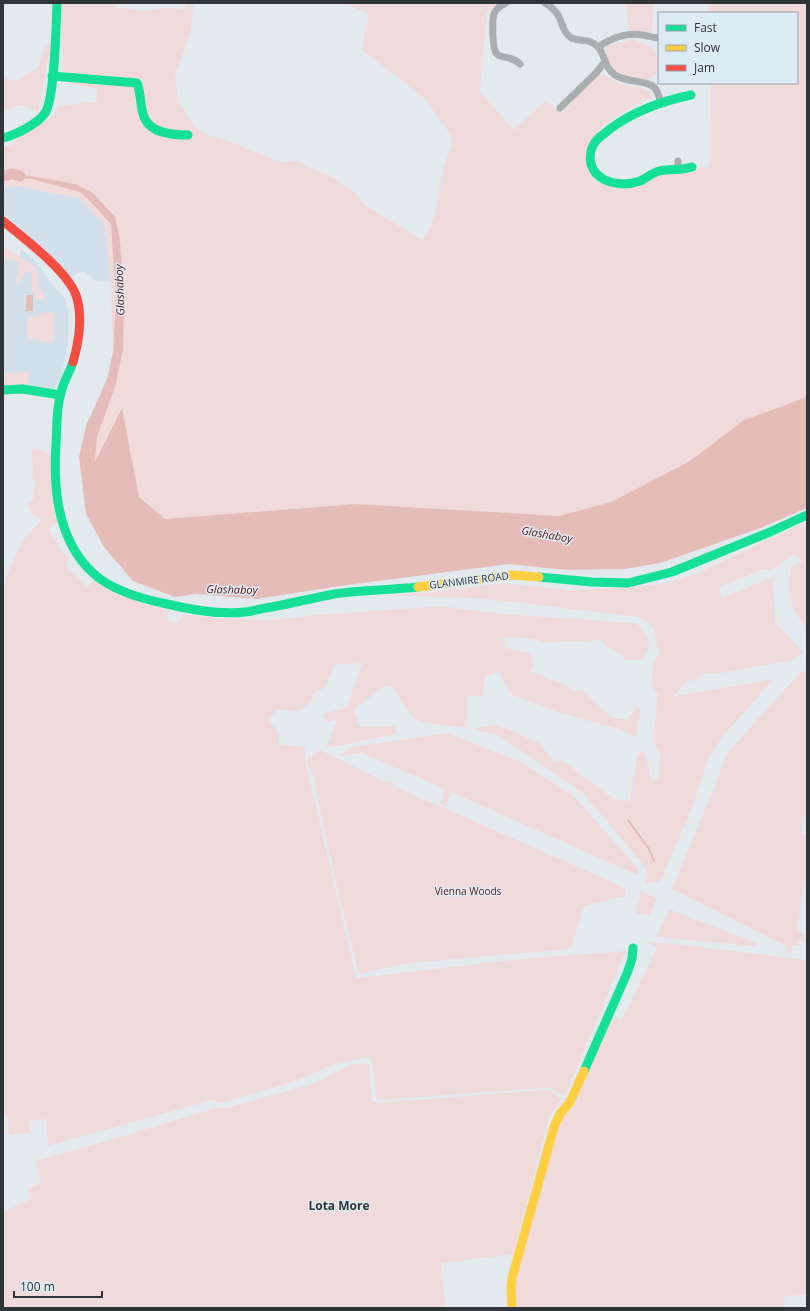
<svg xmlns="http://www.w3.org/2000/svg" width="810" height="1311" font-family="'Open Sans',sans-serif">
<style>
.built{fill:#d2e0eb}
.green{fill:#f1dbda}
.water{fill:#e6bcb8}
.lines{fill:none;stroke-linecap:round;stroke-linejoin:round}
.stream{stroke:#e6bcb8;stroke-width:2}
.river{stroke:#e6bcb8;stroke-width:11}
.street{stroke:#aaaeb0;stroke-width:7}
.fast{stroke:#16e098;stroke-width:9}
.slow{stroke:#ffcf43;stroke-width:9}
.jam{stroke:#f24e42;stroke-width:9}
.labels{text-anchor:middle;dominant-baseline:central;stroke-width:3;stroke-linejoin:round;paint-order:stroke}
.street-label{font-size:10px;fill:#303539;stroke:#ddebf5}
.park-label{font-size:10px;fill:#5b1310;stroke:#ddebf5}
.water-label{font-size:11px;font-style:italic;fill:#5d1411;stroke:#ddebf5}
.quarter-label{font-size:12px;font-weight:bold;fill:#303539;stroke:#ddebf5}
</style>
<rect width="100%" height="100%" fill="#e3eaef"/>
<g class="built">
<path d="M19,186l60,12 27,27 5,57 -16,-2 -11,-9 -14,6 -29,-30 -38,-34v-25z"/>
<path d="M3,247l16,9 3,-6 14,12 18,25 11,11 4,18 -1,27 -7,34 -7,12 -36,-3h-15z"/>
</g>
<g class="green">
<path d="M60,3h55l1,4 27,4 22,-3 19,1 2,-6h8l-4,30 -15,44 4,25 17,26 10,6 20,6 55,22 17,-1 36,17 20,14 11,13 57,35 11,-18 10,-53 9,-26 -2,-9 -25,-35 -64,-50 8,-35 -19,-8 -12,-3h161l-12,9 -7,80 34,38 32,-30 16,14 35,-42 30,14 16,2 7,4 2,6 -10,3 -39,24 -12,15 -3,15 6,20v8h11l31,9 -9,-4 28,-16 54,-5 2,-84h86v-70h-88l-1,-10h99v394l-63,23 -54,41 -79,41 -52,14 -203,-12 -191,15 -26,-22 -17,-88 -27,54 2,-26 19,-53 7,-35 -11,-17 -1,-50 -7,-58 -25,-26 -60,-12 -16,2v-42l8,-1 8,-8 35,-21 4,-10 39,-4v-14l-23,-3 -10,-6z"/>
<path d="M625,3h48h-17l-3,5 -1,24 -23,-2z"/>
<path d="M630,38l15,6 6,1 8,13v15l-12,7 -20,-1 -26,-13 7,-9 -3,-10 25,-7z"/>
<path d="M51,44l-13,68 -19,-7 -16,7v-34l13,3 22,-13 7,-22z"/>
<path d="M3,247l30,18 5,8 1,13 7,13h-10l-5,-15 1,-11 -8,-1 -3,9 -5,3 1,-7 2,-15 -16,-4z"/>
<path d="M39,313h16l-1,29h-15v-3h-12v-22h12z"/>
<path d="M28,372l1,6 -2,6 -24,1v-12z"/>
<path d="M34,448l16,6 7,69 -8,6 12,21 9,7 -4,9 22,21 6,-7 24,15 49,16 1,9 10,3 5,-9 32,4 57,2 42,-5 131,-9 15,3 57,6 119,8c13,12 18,22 6,37h-18l-2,-6c-7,-2 -10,-6 -16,-7l-5,-7 -57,3 -11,-4 -29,-2 1,11 25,5 3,12 -3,6 32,12 13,9 7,-2 29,27 5,2h12l8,-12 5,1 -5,29 -20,-9 -59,-16 -47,-18 -11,-22 -14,4 -2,20h-16v31c-10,0 -47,-3 -53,-9 -7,-7 -16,-23 -22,-32h-7l-31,23 6,18 34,-1 3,8 -71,14 11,-28 -10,2 -5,-8 25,-7 15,-44 -28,2 -9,23 -11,4 -3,10 -12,9 -22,-1 -9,10 12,14 -2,10 27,3 1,17 50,214 173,-20 97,-7 -61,145 -16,-8h-8l-162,12 -3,-3 -3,-33 -5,-7 -35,8 -40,17 -72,21 -9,-3 -164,46 -2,-27 -16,2v12l-21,2 -2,-19h-4v-528l5,-16 14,-31 20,-22 -10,-5 -5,-11 6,-3 2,-18 -3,-7 1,-6 -2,-17z"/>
<path d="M807,521v108l-13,-18 -6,-23 3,-21 12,-6 -10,-7c-4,3 -20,17 -22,17 -3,0 -5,-1 -7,-2l-44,18 1,11 52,-21 2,45 28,30 -10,8 -77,14 -15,-1 -2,7 -12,1 -13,15 100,-17 -51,57 -14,21 -16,48 -32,76 -16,3 1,-16 -63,-75 -85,-58 -27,-6 26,-5 42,19 16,19 8,-1 51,38 16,2 3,-23 5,-25 7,-1 6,28h7l2,-25 -7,-16 5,-44 -7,-10 2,-21 6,-11 -6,-27 -14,-9 -153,-18 -94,-4 39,-3 72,-9 67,7 67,-3 33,-5 26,-8z"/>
<path d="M804,671h3v133l-6,29 6,3v29l-10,66 9,4 -1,7 -7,-1v5l-6,-1 -1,9 -6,-1 1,-7 -114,-57 45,-109 10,-27 69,-76z"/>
<path d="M448,733l73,29 52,33 65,73 -1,7 -186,-83 -5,15 -6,-3 4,-15 -82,-36 -25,4 14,-10z"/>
<path d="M320,750l63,31 -14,1 23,-1 2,12v-7l232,102 -1,8 -41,10 -13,43 -161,14 -51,11 -20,-78 -27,-124 -5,-12z"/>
<path d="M641,891l15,7 -6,18 -15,-3z"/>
<path d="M669,909l91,35 -7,2 -97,-9z"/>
<path d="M648,942l18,1 141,17v334l-23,3 1,11h-271l-3,-26 48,-168 50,-98 13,3 35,-71z"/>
<path d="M366,1063l3,2 3,37 7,1 161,-13 11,1 11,8 -3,3 -10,16 -36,136 -72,9 5,45h-443v-96l28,-13 -4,-10 14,-6 -6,-22 68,-19 116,-35 7,1 86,-24 38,-19z"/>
</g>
<g class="water">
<path d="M3,173l28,3 44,8 18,9 22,24 5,23 4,56 -1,53 -7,35 -19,53 -2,25 27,-54 17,89 26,22 191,-15 203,12 52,-14 79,-41 54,-41 63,-23v111l-49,21 -98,34 -35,6 -59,1 -57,-6 -162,21 -91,14 -60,-5 -21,3 -42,-16 -29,-34 -18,-33 -7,-57 7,-31 21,-47 6,-27 3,-54 -5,-74 -21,-23 -10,-9 -48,-13 -29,-3z"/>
<rect x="26" y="295" width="7" height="16"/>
</g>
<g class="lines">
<path class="stream" d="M628,820l21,29 5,12"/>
<path class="river" d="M3,176l9,-2 8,2"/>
<g class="street">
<path d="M506,3c-5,3 -10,5 -12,11 -2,6 -2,36 3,40 3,3 8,3 12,4 4,1 8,3 11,6"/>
<path d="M545,3c5,3 10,7 13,12 4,7 5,17 12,22 9,6 19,0 28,10 8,9 5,19 17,28 12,8 33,5 40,13 3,4 4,10 6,14"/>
<path d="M598,47c14,-9 28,-15 45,-12 6,1 10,3 16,3"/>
<path d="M560,108l36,-35 8,-10"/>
<path d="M678,170v-9"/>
</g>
<g class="fast">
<path d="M52,76l85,7c4,10 3,21 6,31 5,19 28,21 45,21"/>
<path d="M691,95c-29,6 -57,16 -81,34 -4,4 -10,7 -14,12 -5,6 -7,15 -5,23 6,20 32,23 49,17 7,-3 12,-8 19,-10 11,-3 22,0 33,-4"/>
<path d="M3,138c12,-3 35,-14 42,-25 10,-15 11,-88 12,-110"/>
<path d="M73,362c-3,10 -10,20 -12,31 -5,16 -4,34 -5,51 -3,44 2,97 37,129 19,18 49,26 74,31 25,6 53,11 78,8 9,-1 18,-4 27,-5 21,-4 41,-9 62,-13 28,-4 57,-4 84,-7"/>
<path d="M3,390l20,-1 37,6"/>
<path d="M539,577l53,5 36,1 44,-11 98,-40 37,-17"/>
<path d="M584,1071l44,-100 4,-12 1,-11"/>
</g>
<g class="slow">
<path d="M418,587l94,-12 27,2"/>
<path d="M512,1308l-1,-20 1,-10 42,-151 6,-13 10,-12 14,-31"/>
</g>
<path class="jam" d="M3,221c21,17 63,49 73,74 7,20 3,47 -3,67"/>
</g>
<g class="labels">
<g class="street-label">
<text transform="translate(469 580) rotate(-7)">GLANMIRE ROAD</text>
</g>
<g class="park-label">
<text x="468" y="891">Vienna Woods</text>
</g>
<g class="water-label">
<text transform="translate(119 290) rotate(-92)">Glashaboy</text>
<text transform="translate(547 534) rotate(10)">Glashaboy</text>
<text transform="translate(232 589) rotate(1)">Glashaboy</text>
</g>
<g class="quarter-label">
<text x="339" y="1205">Lota More</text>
</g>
</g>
<rect width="810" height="1311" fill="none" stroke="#303539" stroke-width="8"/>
<rect x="658" y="12" width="140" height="72" fill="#ddebf5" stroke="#98a2aa"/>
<rect x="666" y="25" width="20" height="6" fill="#16e098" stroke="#98a2aa"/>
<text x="694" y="32" font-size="12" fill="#303539">Fast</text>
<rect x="666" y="45" width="20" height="6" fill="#ffcf43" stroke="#98a2aa"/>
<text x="694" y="52" font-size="12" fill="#303539">Slow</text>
<rect x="666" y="65" width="20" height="6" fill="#f24e42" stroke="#98a2aa"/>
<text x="694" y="72" font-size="12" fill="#303539">Jam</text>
<path d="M14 1291v6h88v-6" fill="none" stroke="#303539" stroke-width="2"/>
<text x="20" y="1291" font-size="12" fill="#303539" stroke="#ddebf5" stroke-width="3" paint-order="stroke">100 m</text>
</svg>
